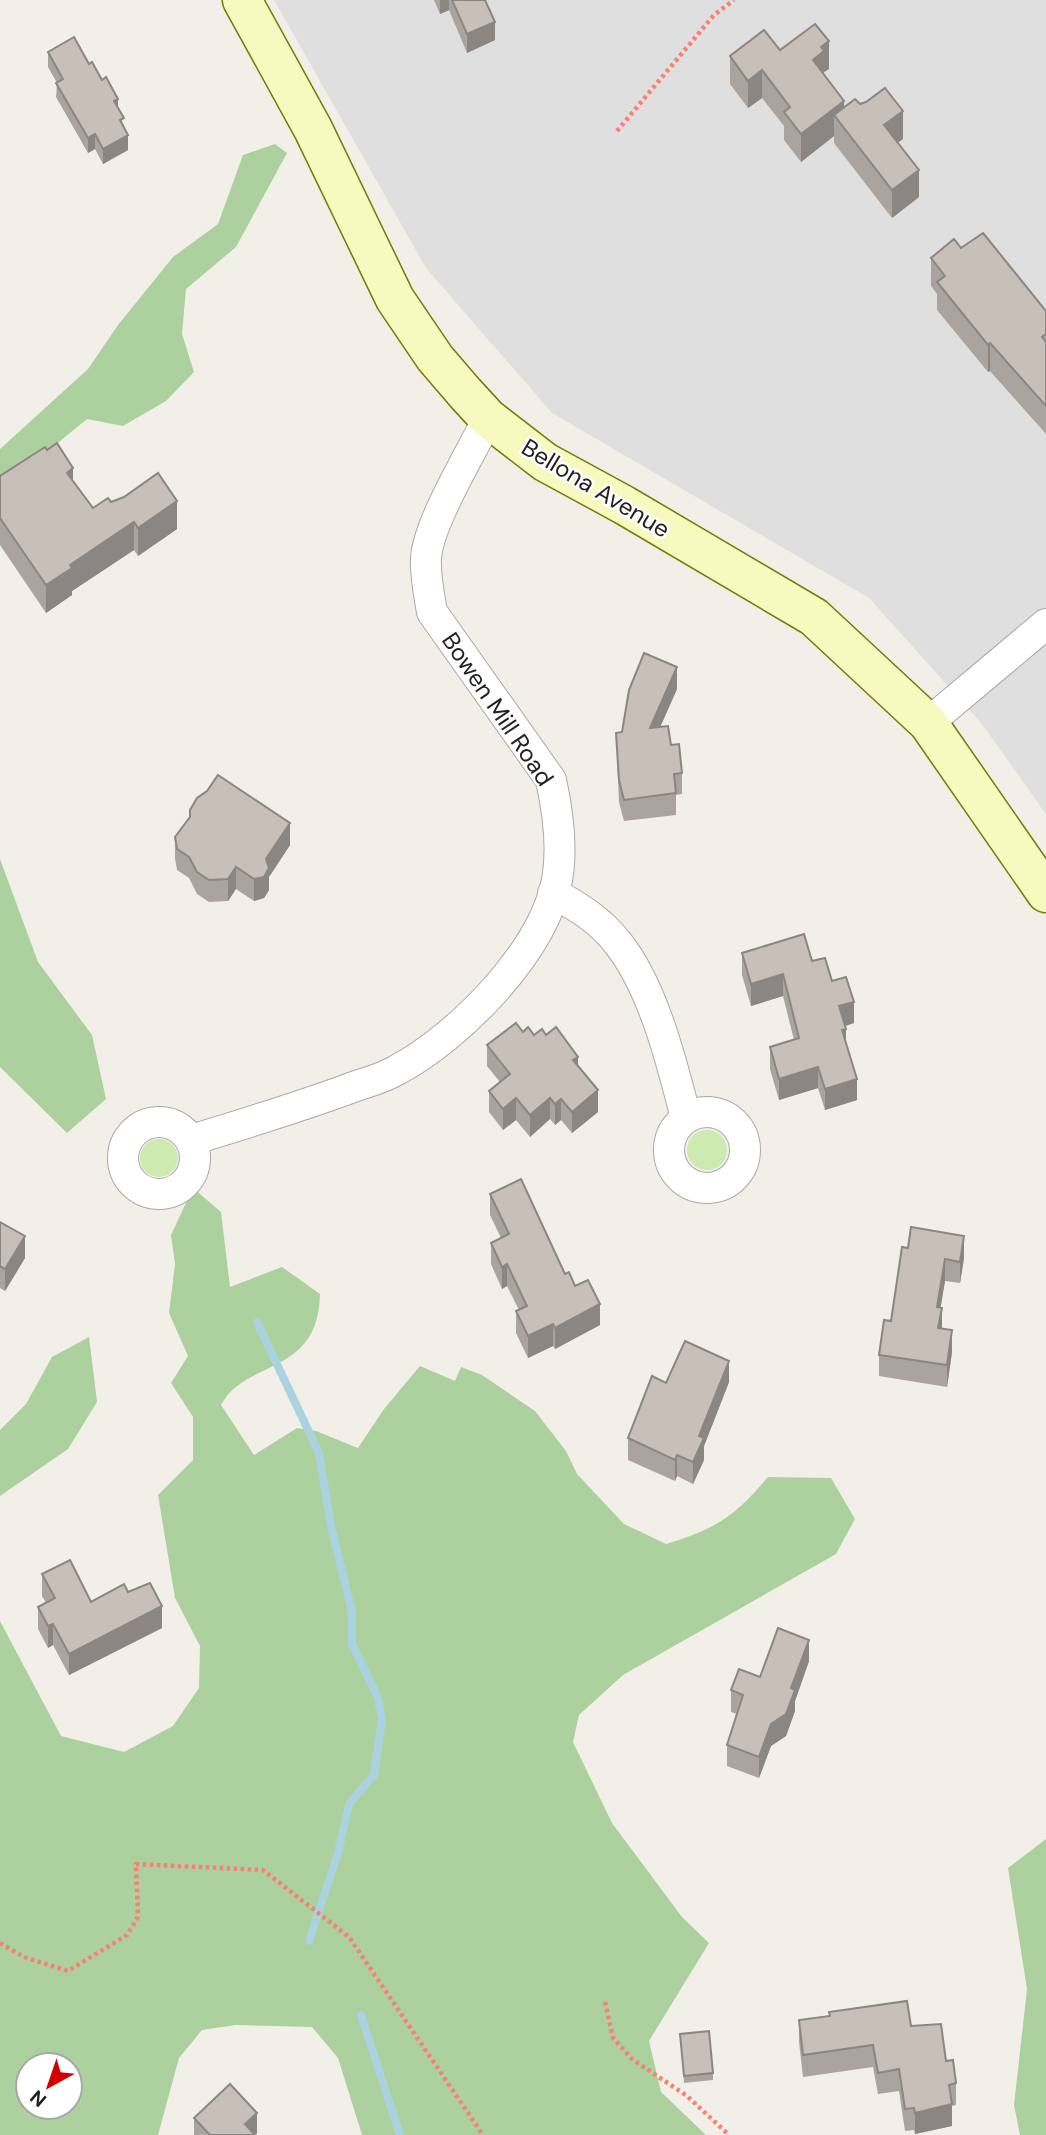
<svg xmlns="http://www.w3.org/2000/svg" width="1046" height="2135" font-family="'DM Sans',sans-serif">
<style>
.residential{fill:#e0dfdf}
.grass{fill:#cdebb0}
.forest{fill:#add19e;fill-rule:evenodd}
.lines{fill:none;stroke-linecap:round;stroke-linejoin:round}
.stream{stroke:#aad3df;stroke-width:8}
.minor-casing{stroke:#a9a9a9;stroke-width:32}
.secondary-casing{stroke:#707d05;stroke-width:41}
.path{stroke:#fa8072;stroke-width:4.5;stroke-dasharray:3.5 3.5;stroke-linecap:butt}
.minor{stroke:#fff;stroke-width:30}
.secondary{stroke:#f7fabf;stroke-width:38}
.wall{fill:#aba49e}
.shaded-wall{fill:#8b8681}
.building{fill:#c7bfb8;stroke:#8b8681;stroke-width:2}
.labels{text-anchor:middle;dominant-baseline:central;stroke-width:5;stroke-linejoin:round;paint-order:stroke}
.street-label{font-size:24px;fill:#222;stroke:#fff}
</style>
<rect width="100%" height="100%" fill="#f2efe9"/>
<path class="residential" d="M274,0h772v814l-64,-90 -113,-126 -317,-185 -126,-145z"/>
<g class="grass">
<circle cx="707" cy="1150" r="20"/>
<circle cx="159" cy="1158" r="19"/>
</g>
<g class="forest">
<path d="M275,144l12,9 -51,94 -50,42 -4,45 12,38 -28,29 -43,25 -36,-7 -87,71v-41l88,-80 30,-44 55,-68 45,-33 25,-69z"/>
<path d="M0,859l38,103 54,73 14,64 -39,34 -67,-66z"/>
<path d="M193,1188l28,24 9,75 52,-20 38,27c-2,83 -74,64 -99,111l33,50 43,-27 19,3 42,17 26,-39 36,-43 35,15 6,-14 21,8 53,36 31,40 11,23 47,50 42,20c50,-15 69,-28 102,-67l63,1 24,41 -19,35 -213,121 -44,40 -6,27 39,81 70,94 27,26 -60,98 12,51 45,43h-344l-24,-77 -26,-31 -76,-2 -34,5 -23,28 -21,77h-158v-514l61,115 63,16 49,-26 26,-38 1,-42 -25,-48 -17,-103 35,-35v-43l-22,-34 17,-27 -19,-43 6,-49 -4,-29zM28,2065h42v42h-42z"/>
<path d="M89,1337l8,65 -29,47 -68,47v-66l26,-26 26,-47z"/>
<path d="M1046,1839v296h-26l-6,-30 13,-116 -19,-121z"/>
</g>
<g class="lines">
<g class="stream">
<path d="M257,1322l62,131 12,73 21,86v32l26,54 4,22 -8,55 -25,29 -11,49 -29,88"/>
<path d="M361,2015l39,120"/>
</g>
<g class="minor-casing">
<g id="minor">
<path d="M928,723l118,-99"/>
<path d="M553,893c24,13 47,27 64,49 36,44 55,121 69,176"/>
<circle cx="707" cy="1150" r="38"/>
<circle cx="159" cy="1158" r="36"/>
<path d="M191,1140c53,-16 105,-32 157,-51 16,-6 34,-10 49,-19 63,-34 146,-118 160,-190 6,-33 1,-68 -6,-100l-119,-168c-3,-18 -7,-36 -6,-54 2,-35 46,-106 62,-140"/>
</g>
</g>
<g class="secondary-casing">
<path id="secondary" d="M242,0l71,129 82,170 40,59 30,35 23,25 57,44 79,43 190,112 114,106 118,170"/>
</g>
<g class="path">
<path d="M617,131l97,-116 20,-15"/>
<path d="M0,1943l24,14 44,14 59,-36 11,-18 -2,-53 127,6 86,67 134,198"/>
<path d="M605,2002l8,36 19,21 55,37 42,39"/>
</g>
<use href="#minor" class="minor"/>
<use href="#secondary" class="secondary"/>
</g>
<g class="wall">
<path d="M434,0h51l10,40 -28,13 -18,-43 -9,4z"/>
<path d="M780,50l49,19 -5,3v4l20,31 16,-3 43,35 -5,3 21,55 -27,21 -58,-75v-7l-33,26 -17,-22v-14l-22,-28 -14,10 -18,-24v-28z"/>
<path d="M48,52l41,12 29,45 6,19 4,22 -25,14 -8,-15 -7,4 -32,-56 1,-14 -9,-16z"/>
<path d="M961,248l85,63v123l-56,-63 -2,1 -51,-62v-16l-6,-8v-28z"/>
<path d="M0,476l73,6 20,26 18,-6 66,27 -39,27 -4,-6 -62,41v4l-26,18 -46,-68z"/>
<path d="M677,689l-17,38 11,18 11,28v21l-6,1v20l-52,6 -5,-19 -3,-69 6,-1z"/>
<path d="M175,837l115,8 -21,32v13l-5,8 -10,3 -18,-12 -8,12 -19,1 -12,-8 -8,-16 -12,-8 -2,-12z"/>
<path d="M742,953l70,8 20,20 22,42 -9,3 1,17 11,57 -32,10 -7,-22 -39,12 -9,-31v-22l24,-7 -11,-44 -32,10 -9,-31z"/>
<path d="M523,1032l11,3h12l32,32 20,45 -26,21 -11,-13 -6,5 -5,-6 -20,18 -14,-17 -13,10 -14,-18v-21l11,-9 -13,-16v-21z"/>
<path d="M490,1194l75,80 10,12 25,39 -45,24 -2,-3 -25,12 -12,-25v-22l3,-1 -12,-24 -5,3 -11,-25v-21l10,-5 -11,-23z"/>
<path d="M0,1222l25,36 -20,33 -5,-3z"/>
<path d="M902,1247l62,11 -4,25 -15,-2 -5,27 2,21 10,23 -5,35 -68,-11v-21l12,-34z"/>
<path d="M729,1382l-25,64v14l-11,24 -16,-8 -2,5 -47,-21v-22l38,-55z"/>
<path d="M42,1574l49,28 37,-10 34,36 -93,47 -16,-30 -5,3 -10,-19v-22l8,-4 -4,-7z"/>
<path d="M809,1661l-14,40v10l-9,25 -15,10 -12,32 -32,-12v-21l10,-31 -6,-2v-22l29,-13z"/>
<path d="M829,2012l82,14 35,35 10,22v22l-4,1v20l-37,8 -1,-4 -9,1 -6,-40 -21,3 -5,-27 -70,10 -4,-35v-22l30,-4z"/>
<path d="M680,2034l33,39v7l-29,3z"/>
<path d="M194,2118l63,16 -63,1z"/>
</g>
<g class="shaded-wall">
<path d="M440,0h9v10l-9,4z"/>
<path d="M495,22v18l-28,13v-19z"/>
<path d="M829,41v28l-5,3v7l-11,-19 8,-13z"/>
<path d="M762,70v28l-14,10v-27z"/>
<path d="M118,99v14l-4,-12z"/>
<path d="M844,101v26l-10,-12v21l-33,26v-28z"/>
<path d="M903,111v28l-19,14v-28z"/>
<path d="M95,134v15l-7,4v-15z"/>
<path d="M128,135v15l-25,14v-15z"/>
<path d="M919,170v27l-27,21v-28z"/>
<path d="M990,343v28l-2,1v-27z"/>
<path d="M73,468v28l-6,-23z"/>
<path d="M177,501v28l-39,27v-28z"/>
<path d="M134,522v28l-62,41v4l-26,18v-28l24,-20z"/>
<path d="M677,667v22l-27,61v-22z"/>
<path d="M290,823v22l-21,32v13l-5,8 -10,3v-22l12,-20z"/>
<path d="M236,867v22l-8,12v-22z"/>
<path d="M783,974v22l-32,10v-22z"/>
<path d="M854,1002v21l-15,5v-22z"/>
<path d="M846,1029v21l-4,-20z"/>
<path d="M578,1057v21l-5,-18z"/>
<path d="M818,1067v21l-39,12v-21z"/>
<path d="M857,1079v21l-32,10v-21z"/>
<path d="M598,1090v22l-26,21v-21z"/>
<path d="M516,1098v22l-13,10v-21z"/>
<path d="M550,1098v21l-20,18v-22z"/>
<path d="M561,1099v21l-6,5v-21z"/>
<path d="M25,1236v22l-20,33v-22z"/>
<path d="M964,1236v22l-4,25v-21z"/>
<path d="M945,1259v22l-8,48v-22z"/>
<path d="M507,1264v22l-5,3v-22z"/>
<path d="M600,1304v21l-45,24v-21z"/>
<path d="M942,1308v22l-4,-2z"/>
<path d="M553,1324v22l-25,12v-22z"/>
<path d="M952,1330v22l-5,35v-22z"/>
<path d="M729,1361v21l-25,64v14l-11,24v-22l6,-26z"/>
<path d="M677,1455v21l-2,5v-21z"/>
<path d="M162,1606v22l-93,47v-21z"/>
<path d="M53,1624v21l-5,3v-22z"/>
<path d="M809,1640v21l-14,40v10l-9,25 -15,10 -12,32v-21l12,-33 20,-36z"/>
<path d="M952,2104v22l-37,8v-21z"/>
<path d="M257,2113v21l-12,1v-11z"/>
</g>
<g class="building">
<path d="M452,0h33l10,22 -28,12z"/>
<path d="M815,24l14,17 -8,6 3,4 -11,9 31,41 -43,33 -17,-22 6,-5 -28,-37 -14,11 -18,-25 34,-26 16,20z"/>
<path d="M74,37l15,27 3,-2 10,18 4,-3 12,22 -4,2 10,17 -4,2 8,15 -25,14 -8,-15 -7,4 -32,-55 7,-4 -15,-27z"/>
<path d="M885,88l18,23 -19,14 35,45 -27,20 -58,-75 21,-16 5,5 6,-2z"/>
<path d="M983,233l63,78v23l-4,3 4,5v64l-56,-63 -2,2 -51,-63 8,-6 -14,-18 23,-19 7,9z"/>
<path d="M57,443l16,25 -6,5 26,35 15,-10 3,4 13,-5 34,-24 19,28 -39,27 -4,-6 -64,43 2,3 -26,17 -46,-67v-42l45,-29 2,3z"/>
<path d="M644,653l33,14 -27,61 18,-2 3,19 8,-1 3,29 -8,1 2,19 -52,7 -5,-20 -3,-47 6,-1 7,-42z"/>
<path d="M218,775l72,48 -24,36 3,9 -5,9 -10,2 -18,-12 -8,12 -19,1 -12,-8 -8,-15 -12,-8 -2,-12 15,-20v-7l7,-12 10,-7z"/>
<path d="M804,934l8,27 13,-3 7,23 14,-4 8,25 -15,4 7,23 -4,1 15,49 -32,10 -7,-22 -39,12 -9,-32 29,-9 -16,-64 -32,10 -9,-31z"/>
<path d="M516,1023l7,9 5,-5 6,8 8,-6 4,6 10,-8 22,30 -5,3 25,30 -26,22 -11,-13 -6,5 -5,-6 -20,17 -14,-17 -13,11 -14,-18 21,-17 -23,-29z"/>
<path d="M521,1179l44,95 4,-2 6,14 13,-6 12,24 -45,24 -2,-4 -25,12 -12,-25 11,-5 -20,-42 -5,3 -11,-24 18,-9 -19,-40z"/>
<path d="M0,1222l25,14 -20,33 -5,-3z"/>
<path d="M911,1227l53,9 -4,26 -15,-3 -8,48 5,1 -4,20 14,2 -5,35 -68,-10 5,-35 7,1 11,-74 6,1z"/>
<path d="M685,1341l44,20 -30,75 5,2 -11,24 -16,-7 -2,5 -47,-22 24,-62 14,7z"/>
<path d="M70,1560l21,42 33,-18 4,8 22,-9 12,23 -93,48 -16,-30 -5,2 -10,-19 17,-9 -13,-24z"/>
<path d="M778,1628l31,12 -18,48 4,2 -9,24 -15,10 -12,33 -32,-12 16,-50 -12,-5 8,-21 21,8z"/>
<path d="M907,2001l4,25 30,-2 5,37 7,-1 3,23 -7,2 3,19 -37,9 -1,-5 -9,1 -6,-40 -21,4 -5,-28 -70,10 -4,-35 31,-4 -1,-4z"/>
<path d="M709,2031l4,42 -29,3 -4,-42z"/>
<path d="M230,2084l27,29 -12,11 10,11h-45l-16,-17z"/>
</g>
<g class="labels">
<g class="street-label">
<text transform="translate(596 488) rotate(31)">Bellona Avenue</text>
<text transform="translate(498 709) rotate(56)">Bowen Mill Road</text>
</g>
</g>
<g transform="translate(49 2086) rotate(220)"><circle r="33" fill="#ffffff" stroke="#a7a7a7" stroke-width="2"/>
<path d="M0-5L12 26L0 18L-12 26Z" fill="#d40000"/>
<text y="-10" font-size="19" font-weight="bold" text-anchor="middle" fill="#222222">N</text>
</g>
</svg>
